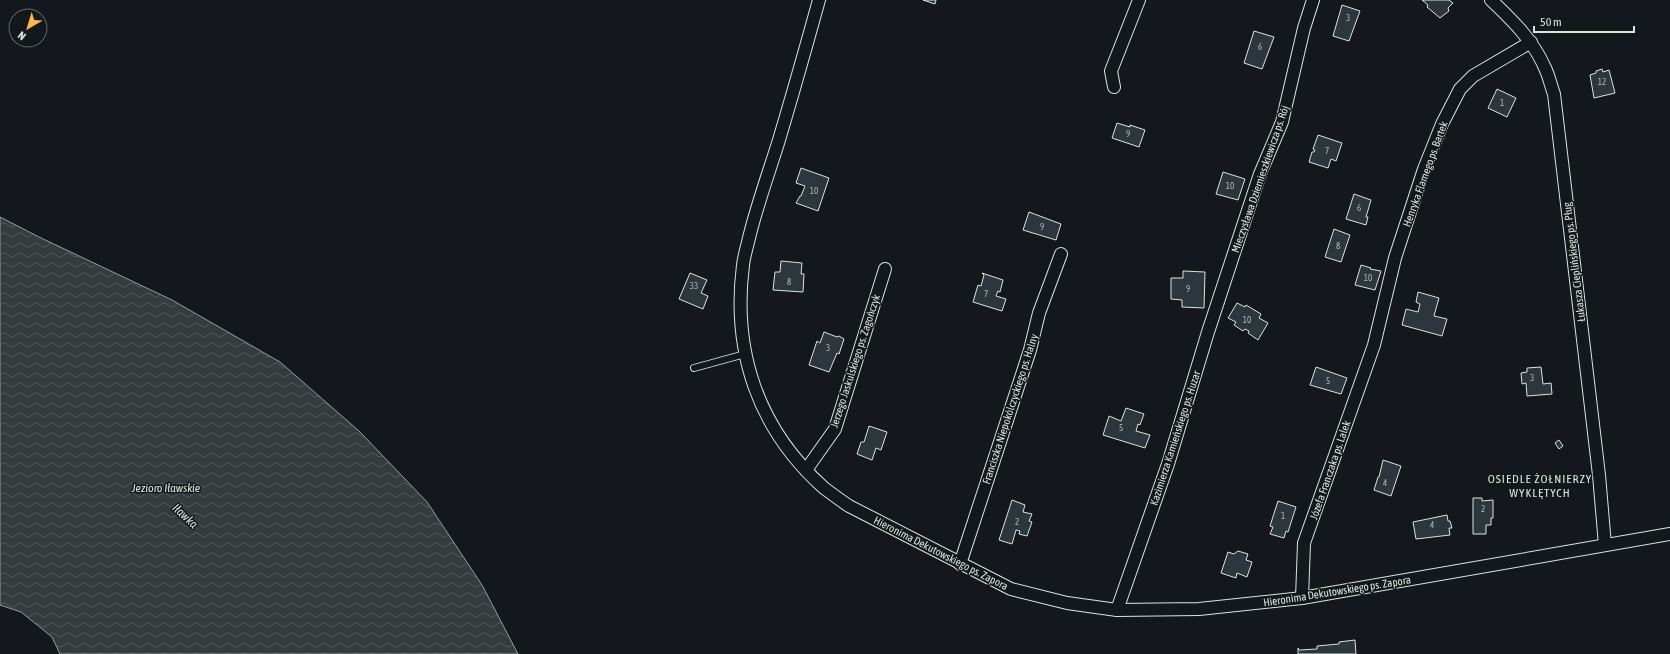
<svg xmlns="http://www.w3.org/2000/svg" width="1670" height="654" font-family="'Asap Condensed',sans-serif">
<style>
.water{fill:url(#water-waves);stroke:#939e99}
.building{fill:#2c363c;stroke:#d8e6dc}
.lines{fill:none;stroke-linecap:round;stroke-linejoin:round}
.service-casing{stroke:#d8e6dc;stroke-width:8}
.minor-casing{stroke:#d8e6dc;stroke-width:14}
.service{stroke:#14181c;stroke-width:6}
.minor{stroke:#14181c;stroke-width:12}
.labels{text-anchor:middle;dominant-baseline:central;stroke-width:3;stroke-linejoin:round;paint-order:stroke}
.number-label{font-size:9px;fill:#adbab4}
.street-label{font-size:11px;fill:#d8e6dc;stroke:#14181c}
.neighbourhood-label{font-size:12px;letter-spacing:1px;fill:#d8e6dc;stroke:#14181c}
.water-label{font-size:12px;font-style:italic;fill:#d8e6dc;stroke:#14181c}
</style>
<defs>
<pattern id="water-waves" width="16" height="10" patternUnits="userSpaceOnUse"><rect width="16" height="10" fill="#363b3e"/><path d="M0 5q4-4 8 0t8 0" fill="none" stroke="#525759"/></pattern>
</defs>
<rect width="100%" height="100%" fill="#14181c"/>
<path class="water" d="M0,217l39,20 133,63 108,62 79,69 68,71 55,83 36,69h-458l-8,-17 -31,-25 -21,-7z"/>
<g class="building">
<path d="M923,0h13l-1,4z"/>
<path d="M1422,0h27l4,3 -5,5 1,3 -9,7 -13,-11 1,-2z"/>
<path d="M1342,5l18,6 -11,30 -16,-5z"/>
<path d="M1254,31l20,6 -12,32 -18,-6z"/>
<path d="M1602,69l1,3 6,-2 6,23 -21,5 -4,-23 6,-2v-2z"/>
<path d="M1497,89l19,9 -9,19 -19,-9z"/>
<path d="M1117,123l13,4v-2l15,5 -6,17 -27,-9z"/>
<path d="M1318,135l24,8 -6,18 -5,-2 -3,9 -19,-6 3,-10h2l1,-2 -2,-1z"/>
<path d="M801,168l28,10 -11,33 -22,-8 4,-7h1l4,-10 -9,-3z"/>
<path d="M1223,172l22,7 -7,21 -22,-6z"/>
<path d="M1354,194l17,6 -5,17h2l-2,8 -20,-6z"/>
<path d="M1029,212l32,12 -5,16 -33,-10z"/>
<path d="M1334,229l16,6 -9,27 -16,-5z"/>
<path d="M781,261l21,2 -1,11h3l-1,18 -30,-2 2,-18h5z"/>
<path d="M1361,265l10,3 -1,1 11,2 -6,19 -20,-5z"/>
<path d="M1183,271l22,1 -1,36 -22,-1v-7l-11,-1v-21h12z"/>
<path d="M690,273l17,7 -6,13 7,3 -5,13 -24,-10z"/>
<path d="M982,273l21,7 -3,12 -2,-1 -2,5 10,3 -4,12 -29,-9 5,-17 3,1 3,-11z"/>
<path d="M1418,292l21,6 -5,18 13,3 -5,17 -40,-11 4,-16 12,3 2,-8 -4,-2z"/>
<path d="M1237,303l8,4 1,-2 15,9 -2,4 9,5 -10,17 -10,-7 1,-2 -4,-2 -2,2 -9,-6 2,-3 -8,-4z"/>
<path d="M824,332l13,5 2,-1 5,3 -5,15 -2,-1 -8,19 -20,-7 8,-24 3,2z"/>
<path d="M1316,367l31,11 -6,16 -31,-9z"/>
<path d="M1541,367l2,17 8,-1 1,11 -25,2 -1,-13 -4,1 -1,-11 6,-1v-4z"/>
<path d="M1126,408l18,6 -4,11 -2,-1 -2,7 14,4 -5,13 -42,-13 6,-19 12,5z"/>
<path d="M869,426l18,6 -6,18 -5,-2 -4,12 -15,-6 4,-12h3z"/>
<path d="M1559,440l4,6 -4,3 -4,-6z"/>
<path d="M1383,460l18,6 -10,30 -17,-6 4,-13h1z"/>
<path d="M1473,498h9v3l11,-1v18h-2v7h-5v9h-13z"/>
<path d="M1012,500l13,5 -2,7 9,2 -3,7 3,1 -5,14 -8,-2 1,-3 -4,-1 -4,14 -13,-4z"/>
<path d="M1278,501l18,6 -8,25 -2,-1 -2,7 -14,-4 3,-7 -3,-1z"/>
<path d="M1447,515l1,6h2l2,7h-3l1,7 -34,4 -3,-17z"/>
<path d="M1238,551l10,3 -2,6 6,2 -5,15 -10,-4 -1,5 -15,-5 7,-21 6,2z"/>
<path d="M1355,640l1,14h-58v-6l1,2 18,-1v-3l22,-2v-2z"/>
</g>
<g class="lines">
<g class="service-casing">
<path id="service" d="M694,368l51,-14"/>
</g>
<g class="minor-casing">
<g id="minor">
<path d="M819,0c-13,47 -26,93 -40,140 -10,32 -22,65 -30,98 -2,9 -5,18 -6,27 -11,87 15,164 81,223 8,6 16,12 25,18l162,83 56,14 50,7 82,-1 103,-11 368,-64"/>
<path d="M1491,0c21,20 42,40 54,68 4,8 6,18 9,26l45,381 6,70"/>
<path d="M1114,87l-3,-16 28,-71"/>
<path d="M806,470l29,-41 50,-160"/>
<path d="M960,564l70,-214 9,-37 22,-59"/>
<path d="M1302,598l2,-55 70,-198 21,-87 29,-89 18,-45 18,-35 13,-13 58,-34"/>
<path d="M1117,610l51,-146 40,-132 52,-158 22,-52 22,-94 9,-28"/>
</g>
</g>
<use href="#service" class="service"/>
<use href="#minor" class="minor"/>
</g>
<g class="labels">
<g class="number-label">
<text x="1348" y="18">3</text>
<text x="1260" y="47">6</text>
<text x="1602" y="82">12</text>
<text x="1502" y="103">1</text>
<text x="1128" y="134">9</text>
<text x="1327" y="151">7</text>
<text x="1230" y="186">10</text>
<text x="814" y="191">10</text>
<text x="1359" y="208">6</text>
<text x="1042" y="227">9</text>
<text x="1338" y="246">8</text>
<text x="1368" y="278">10</text>
<text x="789" y="282">8</text>
<text x="694" y="286">33</text>
<text x="1188" y="289">9</text>
<text x="986" y="294">7</text>
<text x="1247" y="320">10</text>
<text x="828" y="348">3</text>
<text x="1532" y="378">3</text>
<text x="1328" y="381">5</text>
<text x="1121" y="428">5</text>
<text x="1385" y="483">4</text>
<text x="1483" y="509">2</text>
<text x="1283" y="516">1</text>
<text x="1017" y="522">2</text>
<text x="1432" y="525">4</text>
</g>
<g class="street-label">
<text transform="translate(1425 174) rotate(-70)">Henryka Flamego ps. Bartek</text>
<text transform="translate(1260 179) rotate(-71)">Mieczysława Dziemieszkiewicza ps. Rój</text>
<text transform="translate(1574 262) rotate(-97)">Łukasza Cieplińskiego ps. Pług</text>
<text transform="translate(855 361) rotate(-72)">Jerzego Jaskulskiego ps. Zagończyk</text>
<text transform="translate(1010 409) rotate(-72)">Franciszka Niepokólczyckiego ps. Halny</text>
<text transform="translate(1175 438) rotate(-72)">Kazimierza Kamieńskiego ps. Huzar</text>
<text transform="translate(1330 470) rotate(-71)">Józefa Franczaka ps. Lalek</text>
<text transform="translate(941 553) rotate(27)">Hieronima Dekutowskiego ps. Zapora</text>
<text transform="translate(1337 591) rotate(-9)">Hieronima Dekutowskiego ps. Zapora</text>
</g>
<g class="neighbourhood-label">
<text x="1540" y="479">OSIEDLE ŻOŁNIERZY<tspan x="1540" dy="14">WYKLĘTYCH</tspan></text>
</g>
<g class="water-label">
<text x="166" y="488">Jezioro Iławskie</text>
<text transform="translate(185 516) rotate(43)">Iławka</text>
</g>
</g>
<g transform="translate(28 28) rotate(218)"><circle r="19" fill="#14181c" stroke="#626a69"/>
<path d="M0-3L7 15L0 10L-7 15Z" fill="#ffb74d"/>
<text y="-6" font-size="11" font-weight="bold" text-anchor="middle" fill="#d8e6dc">N</text>
</g>
<path d="M1534 26v6h100v-6" fill="none" stroke="#d8e6dc" stroke-width="2"/>
<text x="1540" y="26" font-size="12" fill="#d8e6dc" stroke="#14181c" stroke-width="3" paint-order="stroke">50 m</text>
</svg>
